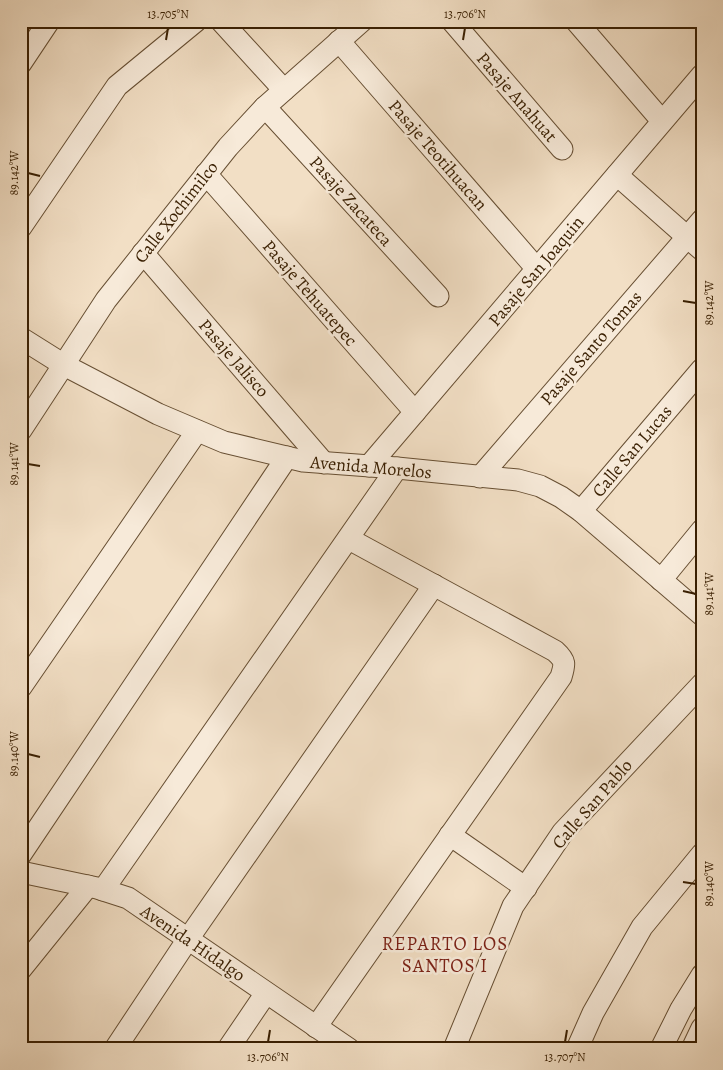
<svg xmlns="http://www.w3.org/2000/svg" width="723" height="1070" font-family="Alegreya,serif">
<style>
.lines{fill:none;stroke-linecap:round;stroke-linejoin:round}
.minor-casing{stroke:#674f33;stroke-width:23}
.minor{stroke:#f7ead9;stroke-width:21}
.ticks{fill:none;stroke:#391f02;stroke-width:2}
.labels{text-anchor:middle;dominant-baseline:central;stroke-width:5;stroke-linejoin:round;paint-order:stroke}
.street-label{font-size:18px;fill:#391f02;stroke:#f7ead9}
.neighbourhood-label{font-size:19px;letter-spacing:1px;fill:#7a1f14;stroke:#f7ead9}
.neatline{fill:none;stroke:#391f02;stroke-width:2}
.ticks-label{font-size:12px;text-anchor:middle;fill:#391f02}
</style>
<rect width="100%" height="100%" fill="#f2dfc5"/>
<filter id="stains"><feTurbulence type="fractalNoise" baseFrequency=".004" numOctaves="4"/><feColorMatrix values="0 0 0 0 .2 0 0 0 0 .09 0 0 0 0 .02 0 0 0 .5 -.17"/></filter>
<radialGradient id="worn" r=".72"><stop offset=".6" stop-color="#630" stop-opacity="0"/><stop offset="1" stop-color="#630" stop-opacity=".3"/></radialGradient>
<g class="lines">
<g class="minor-casing">
<g id="minor">
<path d="M221,21l63,69"/>
<path d="M452,21l110,128"/>
<path d="M576,21l86,100"/>
<path d="M339,41l198,228"/>
<path d="M21,63l28,-42"/>
<path d="M265,107l173,189"/>
<path d="M206,174l209,238"/>
<path d="M617,175l85,75"/>
<path d="M21,227l96,-141 79,-65"/>
<path d="M143,253l181,210"/>
<path d="M21,338l43,27 94,49 66,28 79,19 94,7 121,12 22,6 21,11 20,14 121,104"/>
<path d="M21,430l85,-130 122,-153 37,-40 97,-86"/>
<path d="M369,466l333,-391"/>
<path d="M480,477l222,-257"/>
<path d="M581,511l121,-142"/>
<path d="M661,580l41,-50"/>
<path d="M21,687l176,-256"/>
<path d="M450,835l76,53"/>
<path d="M21,854l266,-397"/>
<path d="M21,872l76,16 31,10 221,151"/>
<path d="M103,890l294,-422"/>
<path d="M21,969l67,-83"/>
<path d="M316,1027l245,-350c4,-13 5,-16 -6,-26l-206,-112"/>
<path d="M115,1049l73,-110 246,-354"/>
<path d="M228,1049l38,-56"/>
<path d="M454,1049l59,-143 50,-74 139,-148"/>
<path d="M577,1049l16,-36 49,-86 60,-73"/>
<path d="M661,1049l20,-40 21,-34"/>
<path d="M692,1049l10,-21"/>
</g>
</g>
<use href="#minor" class="minor"/>
</g>
<path class="ticks" d="M166,40l2,-12M463,40l2,-12M28,173l12,3M683,301l13,2M28,464l12,2M683,591l13,3M28,754l12,3M683,882l13,2M268,1042l2,-12M565,1042l2,-12"/>
<g class="labels">
<g class="street-label">
<text transform="translate(517 97) rotate(49)">Pasaje Anahuat</text>
<text transform="translate(438 155) rotate(49)">Pasaje Teotihuacan</text>
<text transform="translate(351 201) rotate(48)">Pasaje Zacateca</text>
<text transform="translate(176 212) rotate(-52)">Calle Xochimilco</text>
<text transform="translate(536 271) rotate(-50)">Pasaje San Joaquin</text>
<text transform="translate(310 293) rotate(49)">Pasaje Tehuatepec</text>
<text transform="translate(591 348) rotate(-49)">Pasaje Santo Tomas</text>
<text transform="translate(234 358) rotate(49)">Pasaje Jalisco</text>
<text transform="translate(632 451) rotate(-50)">Calle San Lucas</text>
<text transform="translate(371 467) rotate(5)">Avenida Morelos</text>
<text transform="translate(592 804) rotate(-49)">Calle San Pablo</text>
<text transform="translate(193 943) rotate(34)">Avenida Hidalgo</text>
</g>
<g class="neighbourhood-label">
<text x="445" y="944">REPARTO LOS<tspan x="445" dy="22">SANTOS I</tspan></text>
</g>
</g>
<rect width="723" height="1070" fill="none" stroke="#f2dfc5" stroke-width="55"/>
<rect x="28" y="28" width="668" height="1014" class="neatline"/>
<g class="ticks-label">
<text x="168" y="18">13.705°N</text>
<text x="465" y="18">13.706°N</text>
<text transform="translate(14 173) rotate(-90)" y="4">89.142°W</text>
<text transform="translate(709 303) rotate(-90)" y="4">89.142°W</text>
<text transform="translate(14 464) rotate(-90)" y="4">89.141°W</text>
<text transform="translate(709 594) rotate(-90)" y="4">89.141°W</text>
<text transform="translate(14 754) rotate(-90)" y="4">89.140°W</text>
<text transform="translate(709 884) rotate(-90)" y="4">89.140°W</text>
<text x="268" y="1061">13.706°N</text>
<text x="565" y="1061">13.707°N</text>
</g>
<rect width="100%" height="100%" filter="url(#stains)"/>
<rect width="100%" height="100%" fill="url(#worn)"/>
</svg>
